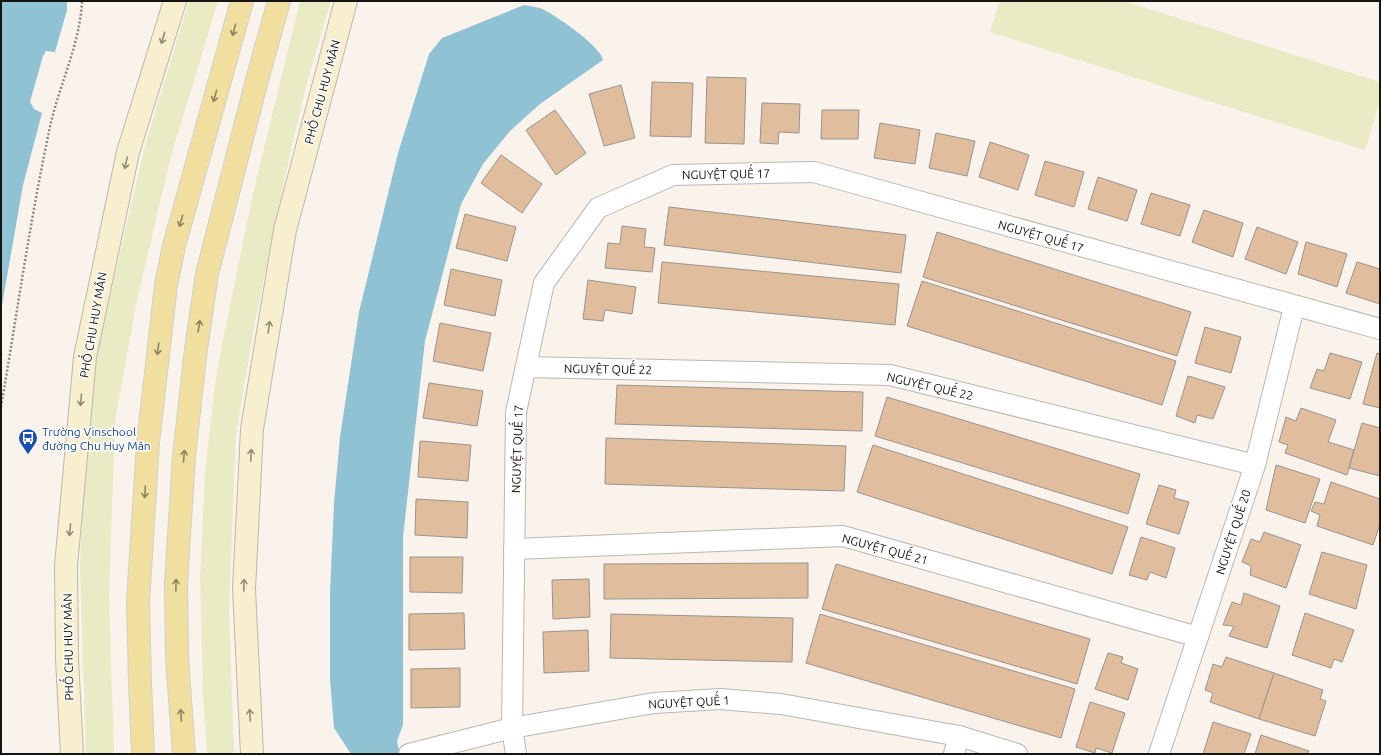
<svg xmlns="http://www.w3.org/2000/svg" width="1381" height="755" font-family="Ubuntu,sans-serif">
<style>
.green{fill:#e8ebc3}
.water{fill:#8fc3d4}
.building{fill:#e0be9d;stroke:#9a938d}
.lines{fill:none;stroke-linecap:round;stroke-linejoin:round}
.street-casing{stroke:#bcb7b0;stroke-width:22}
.secondary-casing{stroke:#bcb7b0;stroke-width:24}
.primary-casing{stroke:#d0d0cf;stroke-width:24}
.path{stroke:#8c8883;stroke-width:2.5;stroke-dasharray:2 2;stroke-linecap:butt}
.street{stroke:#fff;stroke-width:20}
.secondary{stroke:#f8efce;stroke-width:22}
.primary{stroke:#f0df9e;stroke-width:22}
.oneway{stroke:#8e845f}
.oneway2{stroke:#928c79}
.labels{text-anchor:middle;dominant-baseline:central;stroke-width:3;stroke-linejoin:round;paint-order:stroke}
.street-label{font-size:12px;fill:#161411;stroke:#fff}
.transit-label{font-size:12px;fill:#164399;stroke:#fff;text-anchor:start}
</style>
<rect width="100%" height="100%" fill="#f9f3ec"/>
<g class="green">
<path d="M189,1h29l-47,155 -34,144 -22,121 -6,177 5,156h-28l-6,-187 4,-108 12,-102 48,-208z"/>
<path d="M300,1h31l-25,85 -16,68 -33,158 -21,121 -7,177 5,144h-27l-4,-61 -3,-114 5,-107 12,-103 37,-180z"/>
<path d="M1000,1h124l256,81v20l-15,48 -375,-118z"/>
</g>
<g class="water">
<path d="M1,1h66v9l-12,42 -9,-1 -3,5 -13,46 4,7 8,4 -19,72 -22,126z"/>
<path d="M524,5c5,1 11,2 16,3 13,5 62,39 63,52l-63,44 -30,27 -27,33 -22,40 -36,137 -22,196v188l-6,16 3,13h-49l-17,-26 -4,-49v-87l4,-89 6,-66 19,-125 39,-159 31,-99 13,-16z"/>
</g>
<g class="building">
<path d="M707,77l39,1 -2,66 -39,-1z"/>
<path d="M652,82l41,1 -2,54 -41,-1z"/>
<path d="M621,85l14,53 -31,8 -15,-52z"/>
<path d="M762,103l38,1 -1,29 -20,-1 -1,12 -18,-1z"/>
<path d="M555,110l31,43 -30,22 -30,-45z"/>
<path d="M822,110h37l-1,29h-37z"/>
<path d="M880,123l40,7 -5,34 -41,-6z"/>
<path d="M936,133l39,8 -8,35 -38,-8z"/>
<path d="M990,142l39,13 -11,35 -39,-13z"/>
<path d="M501,155l41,29 -20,29 -41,-30z"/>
<path d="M1045,161l39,11 -10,35 -39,-12z"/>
<path d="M1098,177l39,13 -10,31 -39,-12z"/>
<path d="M1151,193l39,12 -10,31 -39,-12z"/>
<path d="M669,207l237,28 -5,38 -237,-28z"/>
<path d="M1204,210l39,13 -10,34 -41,-15z"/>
<path d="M465,214l51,13 -9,34 -51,-13z"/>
<path d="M622,226l24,3 -2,18 11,1 -3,24 -47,-4 3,-25 12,1z"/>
<path d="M1257,227l41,15 -12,32 -41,-15z"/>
<path d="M937,232l254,80 -14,44 -254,-79z"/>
<path d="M1306,242l41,12 -10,33 -39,-13z"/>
<path d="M662,262l237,22 -4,41 -237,-22z"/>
<path d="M1357,262l23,7v35l-34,-11z"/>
<path d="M451,269l51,11 -7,36 -51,-11z"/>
<path d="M588,280l48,7 -4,27 -27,-4 -2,11 -20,-2z"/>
<path d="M922,281l254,80 -14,44 -255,-79z"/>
<path d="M440,323l51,10 -8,38 -50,-10z"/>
<path d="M1205,327l36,10 -10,36 -36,-10z"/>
<path d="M1330,353l32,9 -12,37 -40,-11 7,-19 7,2z"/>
<path d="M1377,353l3,1v54l-17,-4z"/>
<path d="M1188,376l37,11 -12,32 -16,-4 -2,8 -19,-7z"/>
<path d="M429,383l54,8 -6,35 -54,-8z"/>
<path d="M617,385l246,7 -1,39 -247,-7z"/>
<path d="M887,397l253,77 -12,40 -253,-78z"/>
<path d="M1301,408l35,12 -8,22 26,8 -7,25 -62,-22 3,-8 -9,-3 7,-25 10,4z"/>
<path d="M1362,423l18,5v48l-31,-8z"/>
<path d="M606,438l240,8 -2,45 -239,-7z"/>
<path d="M420,441l51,4 -3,36 -50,-4z"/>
<path d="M873,445l255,82 -16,47 -255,-82z"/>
<path d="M1276,465l44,14 -15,44 -39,-13z"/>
<path d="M1331,482l49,17v25l-7,21 -56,-19 3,-11 -9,-4 4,-9 9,2z"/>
<path d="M1159,485l17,5 -2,8 15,4 -10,32 -33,-10z"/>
<path d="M416,499l52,3 -1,36 -52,-3z"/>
<path d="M1264,532l37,13 -15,43 -36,-13 1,-9 -9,-4 9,-23 9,3z"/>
<path d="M1141,537l34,11 -9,30 -16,-6 -3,8 -18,-5z"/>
<path d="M1322,552l45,13 -11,44 -47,-15z"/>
<path d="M410,557h53l-1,36 -52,-1z"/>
<path d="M808,563v35l-204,1v-35z"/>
<path d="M836,564l254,75 -13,45 -255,-75z"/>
<path d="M589,579l1,38 -37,2 -1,-39z"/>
<path d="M1244,593l36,13 -13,42 -38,-12 5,-10 -11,-1 9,-23 9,3z"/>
<path d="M464,613l1,36 -56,1v-36z"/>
<path d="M1305,613l49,17 -12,32 -8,-3 -3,9 -39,-13z"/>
<path d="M611,614l182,4 -1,44 -182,-4z"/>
<path d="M820,614l255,75 -14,49 -255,-75z"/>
<path d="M588,630l1,41 -45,2 -1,-41z"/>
<path d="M1108,653l15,4 -2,6 17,6 -10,31 -33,-11z"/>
<path d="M1226,657l48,16 -15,46 -49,-17 3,-9 -8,-3 8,-26 9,3z"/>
<path d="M460,668v39l-49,1v-39z"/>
<path d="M1274,673l49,17 -3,9 6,2 -11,35 -56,-17z"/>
<path d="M1090,702l35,11 -13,40 -16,-5 -1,5 -19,-6z"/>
<path d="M1213,722l38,12 -7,20h-41z"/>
<path d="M1261,735l48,16 -2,3h-52z"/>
</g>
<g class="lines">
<g class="street-casing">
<g id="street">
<path d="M526,367l364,8 365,90"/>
<path d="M514,549l329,-13 355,101"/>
<path d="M409,754l103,-26 142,-25 66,-4 61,5 178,32 58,18"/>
<path d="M516,754l-4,-26 4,-316 28,-129 54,-75 75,-33 141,-3 566,157"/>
<path d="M954,754l5,-18"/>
<path d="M1159,754l96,-289 39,-158"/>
</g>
</g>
<g class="secondary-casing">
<g id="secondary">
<path d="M72,754l-5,-95 -1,-93 19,-209 43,-205 47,-151"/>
<path d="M252,754l-8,-165 8,-160 33,-199 61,-229"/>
</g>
</g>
<g class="primary-casing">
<g id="primary">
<path d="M143,754l-3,-71 -2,-81 10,-160 18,-157 8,-39 68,-245"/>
<path d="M184,754l-7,-96 -1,-74 8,-128 12,-107 11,-75 50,-194 22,-79"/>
</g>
</g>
<path class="path" d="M1,407c16,-93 29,-187 49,-280 9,-42 30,-82 32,-126"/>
<use href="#street" class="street"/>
<use href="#secondary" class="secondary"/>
<use href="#primary" class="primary"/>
</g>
<defs><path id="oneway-shaft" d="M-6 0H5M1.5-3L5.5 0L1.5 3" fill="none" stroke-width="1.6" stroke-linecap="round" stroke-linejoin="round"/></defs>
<g class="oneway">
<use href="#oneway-shaft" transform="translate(234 30) rotate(105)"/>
<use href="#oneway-shaft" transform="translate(215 96) rotate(106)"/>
<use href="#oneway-shaft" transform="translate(181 221) rotate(106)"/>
<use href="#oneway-shaft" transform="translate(199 326) rotate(-81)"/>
<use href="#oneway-shaft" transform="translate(158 349) rotate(97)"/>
<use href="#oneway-shaft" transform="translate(184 456) rotate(-85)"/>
<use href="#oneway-shaft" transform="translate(145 492) rotate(93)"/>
<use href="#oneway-shaft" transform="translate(176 585) rotate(-89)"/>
<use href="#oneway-shaft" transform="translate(181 715) rotate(-94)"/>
</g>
<g class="oneway2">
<use href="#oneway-shaft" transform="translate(163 38) rotate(107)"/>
<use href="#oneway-shaft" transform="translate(126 163) rotate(102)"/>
<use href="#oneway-shaft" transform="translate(269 327) rotate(-81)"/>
<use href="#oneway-shaft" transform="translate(81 400) rotate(95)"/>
<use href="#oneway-shaft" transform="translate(251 455) rotate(-87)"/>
<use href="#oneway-shaft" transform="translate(70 530) rotate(95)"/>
<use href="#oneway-shaft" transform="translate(244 585) rotate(-88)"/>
<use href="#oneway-shaft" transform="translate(250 715) rotate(-93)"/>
</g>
<defs>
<g id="bus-pin" transform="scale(1)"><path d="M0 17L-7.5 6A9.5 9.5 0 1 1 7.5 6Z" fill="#1a4fb4" stroke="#fff"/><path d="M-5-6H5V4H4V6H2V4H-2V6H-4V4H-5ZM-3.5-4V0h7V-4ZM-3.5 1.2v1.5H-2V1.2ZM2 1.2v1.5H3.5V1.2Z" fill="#fff"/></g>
</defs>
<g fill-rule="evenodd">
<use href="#bus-pin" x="28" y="438"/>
</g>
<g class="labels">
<g class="street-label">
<text transform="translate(322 92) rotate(-75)">PHỐ CHU HUY MÂN</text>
<text transform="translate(726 174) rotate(-1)">NGUYỆT QUẾ 17</text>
<text transform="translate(1041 236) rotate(16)">NGUYỆT QUẾ 17</text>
<text transform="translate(93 325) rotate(-80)">PHỐ CHU HUY MÂN</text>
<text transform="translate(608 369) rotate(1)">NGUYỆT QUẾ 22</text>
<text transform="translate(930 386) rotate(13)">NGUYỆT QUẾ 22</text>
<text transform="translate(517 449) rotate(-88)">NGUYỆT QUẾ 17</text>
<text transform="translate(1233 532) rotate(-72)">NGUYỆT QUẾ 20</text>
<text transform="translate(885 549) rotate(15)">NGUYỆT QUẾ 21</text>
<text transform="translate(68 647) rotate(-91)">PHỐ CHU HUY MÂN</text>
<text transform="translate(689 702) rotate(-3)">NGUYỆT QUẾ 1</text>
</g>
<g class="transit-label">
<text x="42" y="431">Trường Vinschool<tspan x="42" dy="14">đường Chu Huy Mân</tspan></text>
</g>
</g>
<rect width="1381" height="755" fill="none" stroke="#161411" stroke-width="4"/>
</svg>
